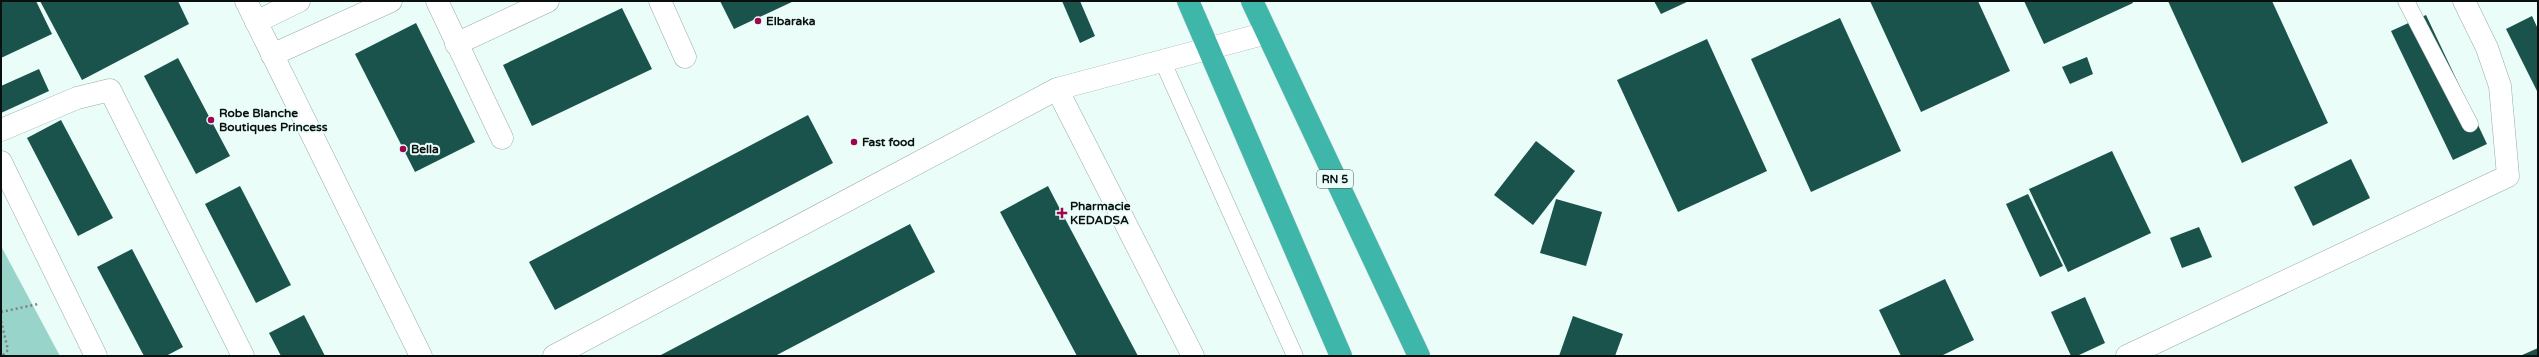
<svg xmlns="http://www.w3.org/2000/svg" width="2539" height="357" font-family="'Varela Round',sans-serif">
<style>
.green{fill:#99d4cb}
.building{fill:#1a534c}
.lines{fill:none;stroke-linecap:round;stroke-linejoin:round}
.service-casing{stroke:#98aaa7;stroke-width:17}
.minor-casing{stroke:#98aaa7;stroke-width:23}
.trunk-casing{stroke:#d8d9d9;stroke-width:23}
.path{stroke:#788482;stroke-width:2.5;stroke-dasharray:2 3;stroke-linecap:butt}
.service{stroke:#fff;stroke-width:16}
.minor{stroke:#fff;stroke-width:22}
.trunk{stroke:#3eb6aa;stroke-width:22}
.poi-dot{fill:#9e054c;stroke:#eafdf9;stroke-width:1.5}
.labels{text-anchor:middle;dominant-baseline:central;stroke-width:4;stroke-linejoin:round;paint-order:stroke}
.shield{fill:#eafdf9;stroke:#4d5755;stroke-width:1}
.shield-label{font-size:11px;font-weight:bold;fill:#0a100f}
.poi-label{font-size:12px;font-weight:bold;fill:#0a100f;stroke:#eafdf9;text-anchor:start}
</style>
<rect width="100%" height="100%" fill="#eafdf9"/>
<path class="green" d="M1,246l59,110h-59z"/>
<g class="building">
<path d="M1,1h35l16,33 -51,24z"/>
<path d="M40,1h138l11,23 -107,56z"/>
<path d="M720,1h74l-60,28z"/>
<path d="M1062,1h18l15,35 -15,7z"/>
<path d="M1654,1h35l-28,13z"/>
<path d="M1870,1h108l32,70 -89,41z"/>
<path d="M2024,1h108l1,2 -89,41z"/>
<path d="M2168,1h104l56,122 -86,40z"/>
<path d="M622,8l30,61 -120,57 -29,-61z"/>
<path d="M2426,15l61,129 -34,16 -62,-129z"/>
<path d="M2532,16l6,13 -1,62 -31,-62z"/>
<path d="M1840,18l61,133 -90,41 -60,-133z"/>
<path d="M416,23l59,119 -60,30 -60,-118z"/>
<path d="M1707,39l60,132 -89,41 -61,-132z"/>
<path d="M2087,57l6,17 -23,10 -8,-17z"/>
<path d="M178,58l52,98 -34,18 -52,-98z"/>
<path d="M39,69l10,22 -48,22v-27z"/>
<path d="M808,115l25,48 -278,147 -26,-48z"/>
<path d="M61,120l52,98 -35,18 -51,-98z"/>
<path d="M1536,141l39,30 -42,54 -39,-30z"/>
<path d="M2112,151l39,82 -83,39 -39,-83z"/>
<path d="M2351,159l19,39 -57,28 -19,-39z"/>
<path d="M240,186l51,99 -35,18 -51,-99z"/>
<path d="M1048,186l14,27 76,143h-61l-77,-144z"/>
<path d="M2028,194l35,72 -23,11 -34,-73z"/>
<path d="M1556,199l46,13 -16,54 -46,-13z"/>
<path d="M910,224l25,48 -160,84h-116z"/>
<path d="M2199,227l13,30 -30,11 -12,-30z"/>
<path d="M132,249l51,98 -17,9h-22l-47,-89z"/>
<path d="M1945,279l29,61 -33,16h-40l-22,-46z"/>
<path d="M2085,297l20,46 -28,13h-6l-20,-44z"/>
<path d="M304,315l21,41h-44l-12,-23z"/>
<path d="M1573,316l50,18 -8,22h-56z"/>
<path d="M2538,348v8h-18z"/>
</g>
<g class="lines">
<g class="service-casing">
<g id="service">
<path d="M2406,1l64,123"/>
<path d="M1162,60l133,296"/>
</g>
</g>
<g class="minor-casing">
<g id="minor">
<path d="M246,1l175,355"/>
<path d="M437,1l65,137"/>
<path d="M660,1l25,56"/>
<path d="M256,22l43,-21"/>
<path d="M456,44l92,-43"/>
<path d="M272,55l119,-54"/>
<path d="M1057,89l136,267"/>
<path d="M1,130l76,-32 33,-8 133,266"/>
<path d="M1,162l95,194"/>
<path d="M554,356l503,-267 210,-56"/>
<path d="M2127,356l381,-180 -8,-90 -13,-38 -23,-47"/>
</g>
</g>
<g class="trunk-casing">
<g id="trunk">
<path d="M1188,1l153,355"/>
<path d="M1252,1l167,355"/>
</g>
</g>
<g class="path">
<path d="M1,312l37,-8"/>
<path d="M1,321l7,29 -6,6"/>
</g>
<use href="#service" class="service"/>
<use href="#minor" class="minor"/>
<use href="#trunk" class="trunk"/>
</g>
<g class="poi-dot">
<circle cx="758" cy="21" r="4"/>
<circle cx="211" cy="120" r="4"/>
<circle cx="854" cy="142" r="4"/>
<circle cx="403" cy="149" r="4"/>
<path d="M1060 207h4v4h4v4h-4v4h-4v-4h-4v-4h4z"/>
</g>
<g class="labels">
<rect class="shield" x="1317" y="170" width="36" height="18" rx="3"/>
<g class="shield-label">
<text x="1335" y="179">RN 5</text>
</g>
<g class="poi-label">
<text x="766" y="21">Elbaraka</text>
<text x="219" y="113">Robe Blanche<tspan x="219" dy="14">Boutiques Princess</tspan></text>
<text x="862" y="142">Fast food</text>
<text x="411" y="149">Bella</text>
<text x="1070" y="206">Pharmacie<tspan x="1070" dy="14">KEDADSA</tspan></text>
</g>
</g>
<rect width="2539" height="357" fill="none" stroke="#0a100f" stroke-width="4"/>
</svg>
